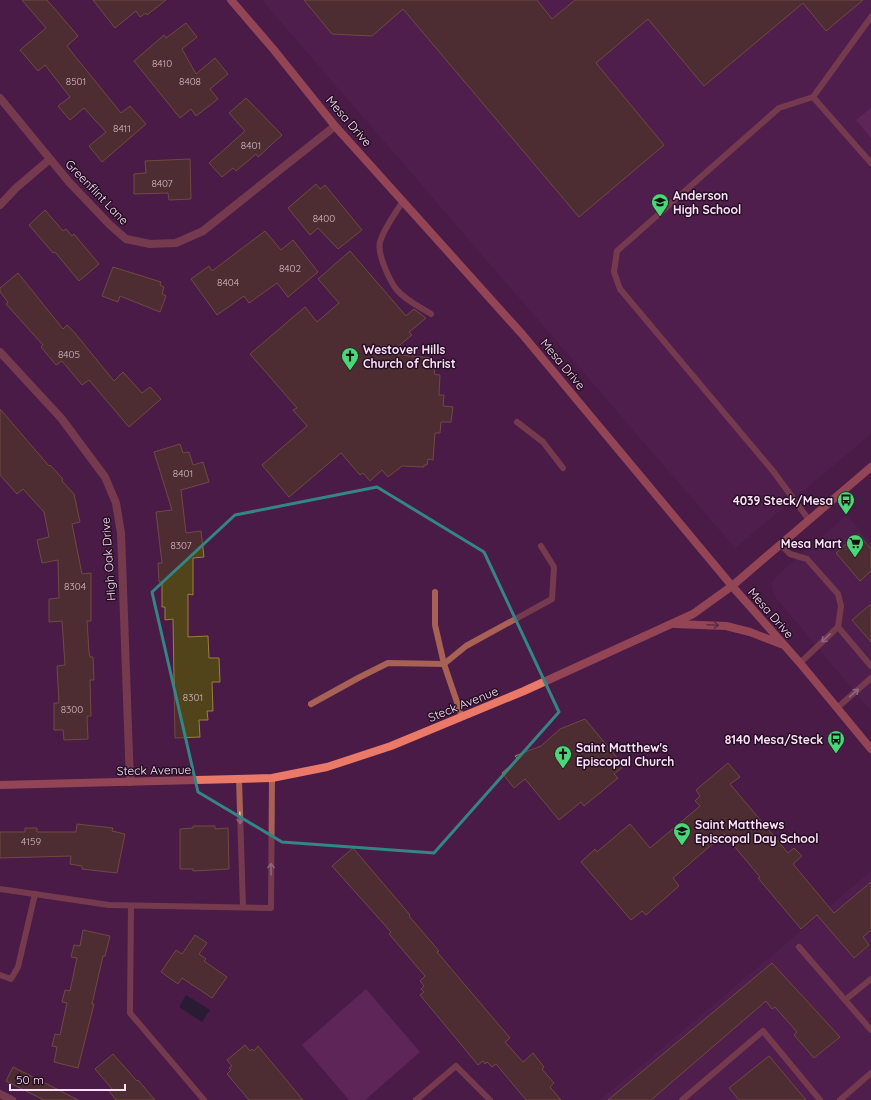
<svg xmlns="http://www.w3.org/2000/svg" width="871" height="1100" font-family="Quicksand,sans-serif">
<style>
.built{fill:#572253}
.green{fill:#763170}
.water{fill:#041b1f}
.building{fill:#51431a;stroke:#9a823a}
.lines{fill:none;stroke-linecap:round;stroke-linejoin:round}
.lane{stroke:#a86155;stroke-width:6}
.street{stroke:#a86155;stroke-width:8}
.secondary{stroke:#eb7967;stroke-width:8}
.oneway{stroke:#7e3f42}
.oneway2{stroke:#e4bac8}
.marked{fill:none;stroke:#338683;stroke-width:3;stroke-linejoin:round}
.labels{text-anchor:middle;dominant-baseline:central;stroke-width:3;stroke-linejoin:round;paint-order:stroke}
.number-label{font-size:10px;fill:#d3b9c2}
.street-label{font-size:12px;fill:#fee0fa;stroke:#251023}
.poi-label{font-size:12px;font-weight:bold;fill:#fee0fa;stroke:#251023;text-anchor:start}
</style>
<rect width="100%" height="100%" fill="#4b1b47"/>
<g class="built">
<path d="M262,0h609v434l-136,114z"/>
<path d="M847,515l24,28v168l-95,-113 -4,-10v-6l9,-10z"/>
<path d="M871,871v229h-271l188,-158z"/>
</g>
<g class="green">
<path d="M871,108v30l-15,-18z"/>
<path d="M366,989l54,63 -55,48h-16l-47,-55z"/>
</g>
<path class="water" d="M186,995l24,15 -8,12 -23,-15z"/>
<g class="building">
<path d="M22,0h25l31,36 -11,10 7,9 47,58 9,-7 16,18 -44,38 -13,-16 17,-14 -22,-24 -14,12 -12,-14 12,-9 -25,-32 -7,6 -18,-21 26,-22z"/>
<path d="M93,0h73l-19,15 -1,-2 -6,4 -4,-6 -21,17z"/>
<path d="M304,0h233l15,19 23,-19h288l-37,31 -23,-28 -99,83 -56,-67 -52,44 68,82 -85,72 -176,-208 -31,27 -40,-2z"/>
<path d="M186,23l11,14 -15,12 14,25 19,-16 13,16 -18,15 8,10 -22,17 -5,-7 -11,9 -46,-57 30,-26 2,3z"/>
<path d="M246,98l36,37 -24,22 -2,-3 -20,17 -3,-3 -11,9 -13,-14 36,-32 -16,-18z"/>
<path d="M190,159l1,40 -22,1 -1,-7 -34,1v-20l12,-1 -1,-12z"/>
<path d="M316,184l4,5 5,-4 37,45 -24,19 -20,-21 -8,7 -22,-27z"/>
<path d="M45,210l18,21 3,-2 6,7 2,-2 25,30 -20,17 -24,-29 -2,1 -24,-28z"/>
<path d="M265,231l16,19 12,-10 25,32 -30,25 -11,-14 -28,20 -5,-7 -27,19 -26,-36 18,-13 3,5z"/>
<path d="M350,251l56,65 8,-7 12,9 -17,14 3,3 -23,19 44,4 -1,10h3l-1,6 6,1 -1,20h5l-1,11 10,1 -2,15h-10l-1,11h-5l-2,27 -5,-1 -1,6h-3v2l-22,-1 -14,11 -6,-7 -12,11 -7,-8 -3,2 -19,-22 -52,44 -27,-32 45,-39 -14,-16 4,-2 -47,-54 55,-47 12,15 22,-19 -21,-24z"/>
<path d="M113,267l48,15 -1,3 4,2 -2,7 4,2 -6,16 -40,-16 -2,6 -16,-6z"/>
<path d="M18,273l45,56 4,-4 7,7 40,49 9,-9 19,21 8,-6 11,12 -32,28 -40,-47 -7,5 -20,-24 -6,4 -15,-18 2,-2 -37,-41 2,-2 -8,-10v-4z"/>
<path d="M0,409l49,57 1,-1 13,14 -1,2 12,13 6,28 -8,2 10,50 9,-1v48h-4l2,31 1,5h3l1,23h-4l1,36h-4l1,23 -24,1 -1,-10h-9v-27h5l-2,-37 8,-1 -3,-44 -13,1v-23l10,-1 -1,-38 -16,3 -5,-23 12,-3 -5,-25 -21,-23 -6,5 -17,-19z"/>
<path d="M180,444l3,9 6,-1 4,13 10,-3 6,20 -28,8 5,43 15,-2 3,26 -11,1v37l-5,-1v43l20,-1 1,22h10l1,24h-8l1,29h-6l1,9h-9l1,17 -25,1 -2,-119 -8,1v-13h-3v-25h-3l-1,-19h4l-6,-51 16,-2 -18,-58z"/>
<path d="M858,534l13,15v22l-11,10 -24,-28z"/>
<path d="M871,604v38l-19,-22z"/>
<path d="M585,719l39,47 -10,8 4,4 -34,28 -3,-4 -22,18 -34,-41 -11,9 -12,-15 16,-14 -3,-3 26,-10 19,-17z"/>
<path d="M728,763l12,14 -10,7 58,69 6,-5 8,8 -9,8 41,49 37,-31v48l-8,7 6,8 -15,13 -37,-43 -16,14 -43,-51 2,-1 -36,-43 -51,44 6,8 -33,29 -4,-4 -11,9 -50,-58 14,-13 2,3 33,-28 20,24 50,-42 -5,-5 5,-5 -4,-6z"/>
<path d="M77,824l36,4 -1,3 13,3 -8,39 -35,-4v-3l-12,-2 1,-8 -71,2v-26h25v-4h12v4h39z"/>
<path d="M193,826h22v3l13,-1 1,41 -36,2v-2h-13v-40l13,-1z"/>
<path d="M353,848l57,67 -1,1 30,35 -2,1 73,86 -5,4 18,20 10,-9 11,14 -2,2 12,14 -4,4 11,13h-35l-30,-36 -4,3 -5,-5 -2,2 -2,-3 -5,4 -58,-70 4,-3 -3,-3 3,-3 -4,-5 5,-5 -36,-42 2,-2 -59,-66z"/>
<path d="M83,930l27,6 -5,20h-2l-11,48h2l-16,64 -24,-6 3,-15 -5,-1 3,-12 5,1 7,-32 -5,-1 3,-12 5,1 7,-33 -6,-1 3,-12 6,1z"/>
<path d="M195,935l12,8 -8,11 7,5 -2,2 23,16 -15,21 -30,-20 -4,6 -17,-12 15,-22 6,4z"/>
<path d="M772,963l68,74 -26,21 -20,-23 3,-3 -22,-25 -3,2 -6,-8 -115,99h-43z"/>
<path d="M245,1045l5,6 2,-2 2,2 4,-5 45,54h-54l-22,-26 4,-4 -2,-2 3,-2 -5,-6z"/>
<path d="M113,1054l24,27 1,-1 17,20h-39l-7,-9 3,-2 -17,-20z"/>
<path d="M769,1056l37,44h-67l-10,-12z"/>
<path d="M13,1067l42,21 23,12h-34l-38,-19z"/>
</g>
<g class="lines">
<g class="lane">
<path d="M871,17l-58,80 58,66"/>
<path d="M403,201c-8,13 -19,27 -23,41 -3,12 9,37 16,47 9,11 24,18 35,25"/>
<path d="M517,422l26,20 20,26"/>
<path d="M809,520l-36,-49 -153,-182 -6,-17 3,-21 162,-143 34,-11"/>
<path d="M781,545l9,9 17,5 31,35 3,12 -3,21"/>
<path d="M435,592v33l9,39 18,53"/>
<path d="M800,663l38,-36 33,39"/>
<path d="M311,704l49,-27 28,-14 56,1 22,-18 86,-47 2,-32 -13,-21"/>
<path d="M837,708l34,-30"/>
<path d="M239,779l4,128"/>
<path d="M0,889l109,16 162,3 1,-130"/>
<path d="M131,906l-1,107 74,87"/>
<path d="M799,947l72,83"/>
<path d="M0,975l11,4 7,-12 17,-73"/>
<path d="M845,1000l26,-21"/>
<path d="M416,1100l40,-34 34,34"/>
<path d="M682,1100l81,-69 57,69"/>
<path d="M840,1100l31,-27"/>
</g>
<g class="street">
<path d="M0,98l69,84 41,43 16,14 24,5 26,-1 27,-12 132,-105"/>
<path d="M0,205l16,-17 34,-29"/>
<path d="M0,352l61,66 44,59 11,26 5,30 9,249"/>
<path d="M0,1094l12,6"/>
</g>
<g class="secondary">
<path d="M231,0l43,50 61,76 187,208 210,252 68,77 71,86"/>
<path d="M675,624l51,2 24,6 31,12"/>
<path d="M0,785l272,-7 55,-11 64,-21 133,-55 169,-77 39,-28 139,-119"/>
</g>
</g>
<defs><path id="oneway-shaft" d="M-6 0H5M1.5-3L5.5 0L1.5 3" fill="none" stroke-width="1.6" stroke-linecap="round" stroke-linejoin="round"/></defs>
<use class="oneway" href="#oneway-shaft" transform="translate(713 625) rotate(3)"/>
<g class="oneway2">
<use href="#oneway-shaft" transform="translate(826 638) rotate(137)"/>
<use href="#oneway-shaft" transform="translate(854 693) rotate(-41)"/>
<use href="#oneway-shaft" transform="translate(240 818) rotate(88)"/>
<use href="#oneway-shaft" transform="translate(271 869) rotate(-90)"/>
</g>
<path d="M0 0H871V1100H0ZM377,487l107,65 75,160 -125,141 -152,-11 -84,-50 -46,-200 83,-77z" fill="#4b1b47" fill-opacity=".55" fill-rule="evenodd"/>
<path class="marked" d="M377,487l107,65 75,160 -125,141 -152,-11 -84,-50 -46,-200 83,-77z"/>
<defs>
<g id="school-pin" transform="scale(0.9)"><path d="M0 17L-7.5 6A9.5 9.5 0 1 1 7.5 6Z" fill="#4ad778" stroke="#251023"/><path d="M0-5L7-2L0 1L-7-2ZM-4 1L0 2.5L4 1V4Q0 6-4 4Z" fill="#111"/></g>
<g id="church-pin" transform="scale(0.9)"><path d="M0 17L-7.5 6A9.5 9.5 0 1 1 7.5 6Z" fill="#4ad778" stroke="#251023"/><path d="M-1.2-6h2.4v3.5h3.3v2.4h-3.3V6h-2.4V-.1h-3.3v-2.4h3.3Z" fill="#111"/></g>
<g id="bus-pin" transform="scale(0.9)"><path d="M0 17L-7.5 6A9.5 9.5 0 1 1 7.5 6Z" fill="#4ad778" stroke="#251023"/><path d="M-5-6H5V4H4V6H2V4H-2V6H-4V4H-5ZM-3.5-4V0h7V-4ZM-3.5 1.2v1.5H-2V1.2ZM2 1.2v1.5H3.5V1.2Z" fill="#111"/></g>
<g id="supermarket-pin" transform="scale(0.9)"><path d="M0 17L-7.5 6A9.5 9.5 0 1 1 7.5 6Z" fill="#4ad778" stroke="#251023"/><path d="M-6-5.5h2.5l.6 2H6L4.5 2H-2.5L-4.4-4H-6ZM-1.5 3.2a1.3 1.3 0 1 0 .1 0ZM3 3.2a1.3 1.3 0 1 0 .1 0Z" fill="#111"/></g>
</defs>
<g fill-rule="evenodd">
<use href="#school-pin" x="660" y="202"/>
<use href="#church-pin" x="350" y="356"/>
<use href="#bus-pin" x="846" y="500"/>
<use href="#supermarket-pin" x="855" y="543"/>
<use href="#bus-pin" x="836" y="739"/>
<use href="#church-pin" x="563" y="754"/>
<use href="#school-pin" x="682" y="831"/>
</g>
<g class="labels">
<g class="number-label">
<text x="162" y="63">8410</text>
<text x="76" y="81">8501</text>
<text x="190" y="81">8408</text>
<text x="122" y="128">8411</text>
<text x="251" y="145">8401</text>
<text x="162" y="183">8407</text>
<text x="324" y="218">8400</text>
<text x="290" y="268">8402</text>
<text x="228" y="282">8404</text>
<text x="69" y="354">8405</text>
<text x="183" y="473">8401</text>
<text x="181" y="545">8307</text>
<text x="75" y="586">8304</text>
<text x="193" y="697">8301</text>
<text x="72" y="709">8300</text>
<text x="31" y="841">4159</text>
</g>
<g class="street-label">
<text transform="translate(349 121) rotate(49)">Mesa Drive</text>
<text transform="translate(97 192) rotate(46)">Greenflint Lane</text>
<text transform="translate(563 364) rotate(50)">Mesa Drive</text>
<text transform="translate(108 559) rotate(-94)">High Oak Drive</text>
<text transform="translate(771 613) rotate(49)">Mesa Drive</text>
<text transform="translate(463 704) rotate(-22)">Steck Avenue</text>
<text transform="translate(154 770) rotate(-1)">Steck Avenue</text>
</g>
<g class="poi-label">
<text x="673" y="195">Anderson<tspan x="673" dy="14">High School</tspan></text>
<text x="363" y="349">Westover Hills<tspan x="363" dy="14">Church of Christ</tspan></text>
<text x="833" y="500" text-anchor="end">4039 Steck/Mesa</text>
<text x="842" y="543" text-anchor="end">Mesa Mart</text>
<text x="823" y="739" text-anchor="end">8140 Mesa/Steck</text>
<text x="576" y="747">Saint Matthew's<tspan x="576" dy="14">Episcopal Church</tspan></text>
<text x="695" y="824">Saint Matthews<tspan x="695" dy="14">Episcopal Day School</tspan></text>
</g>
</g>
<path d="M10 1084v6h115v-6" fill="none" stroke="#fee0fa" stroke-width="2"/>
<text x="16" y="1084" font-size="12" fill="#fee0fa" stroke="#251023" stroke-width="3" paint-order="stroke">50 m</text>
</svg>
